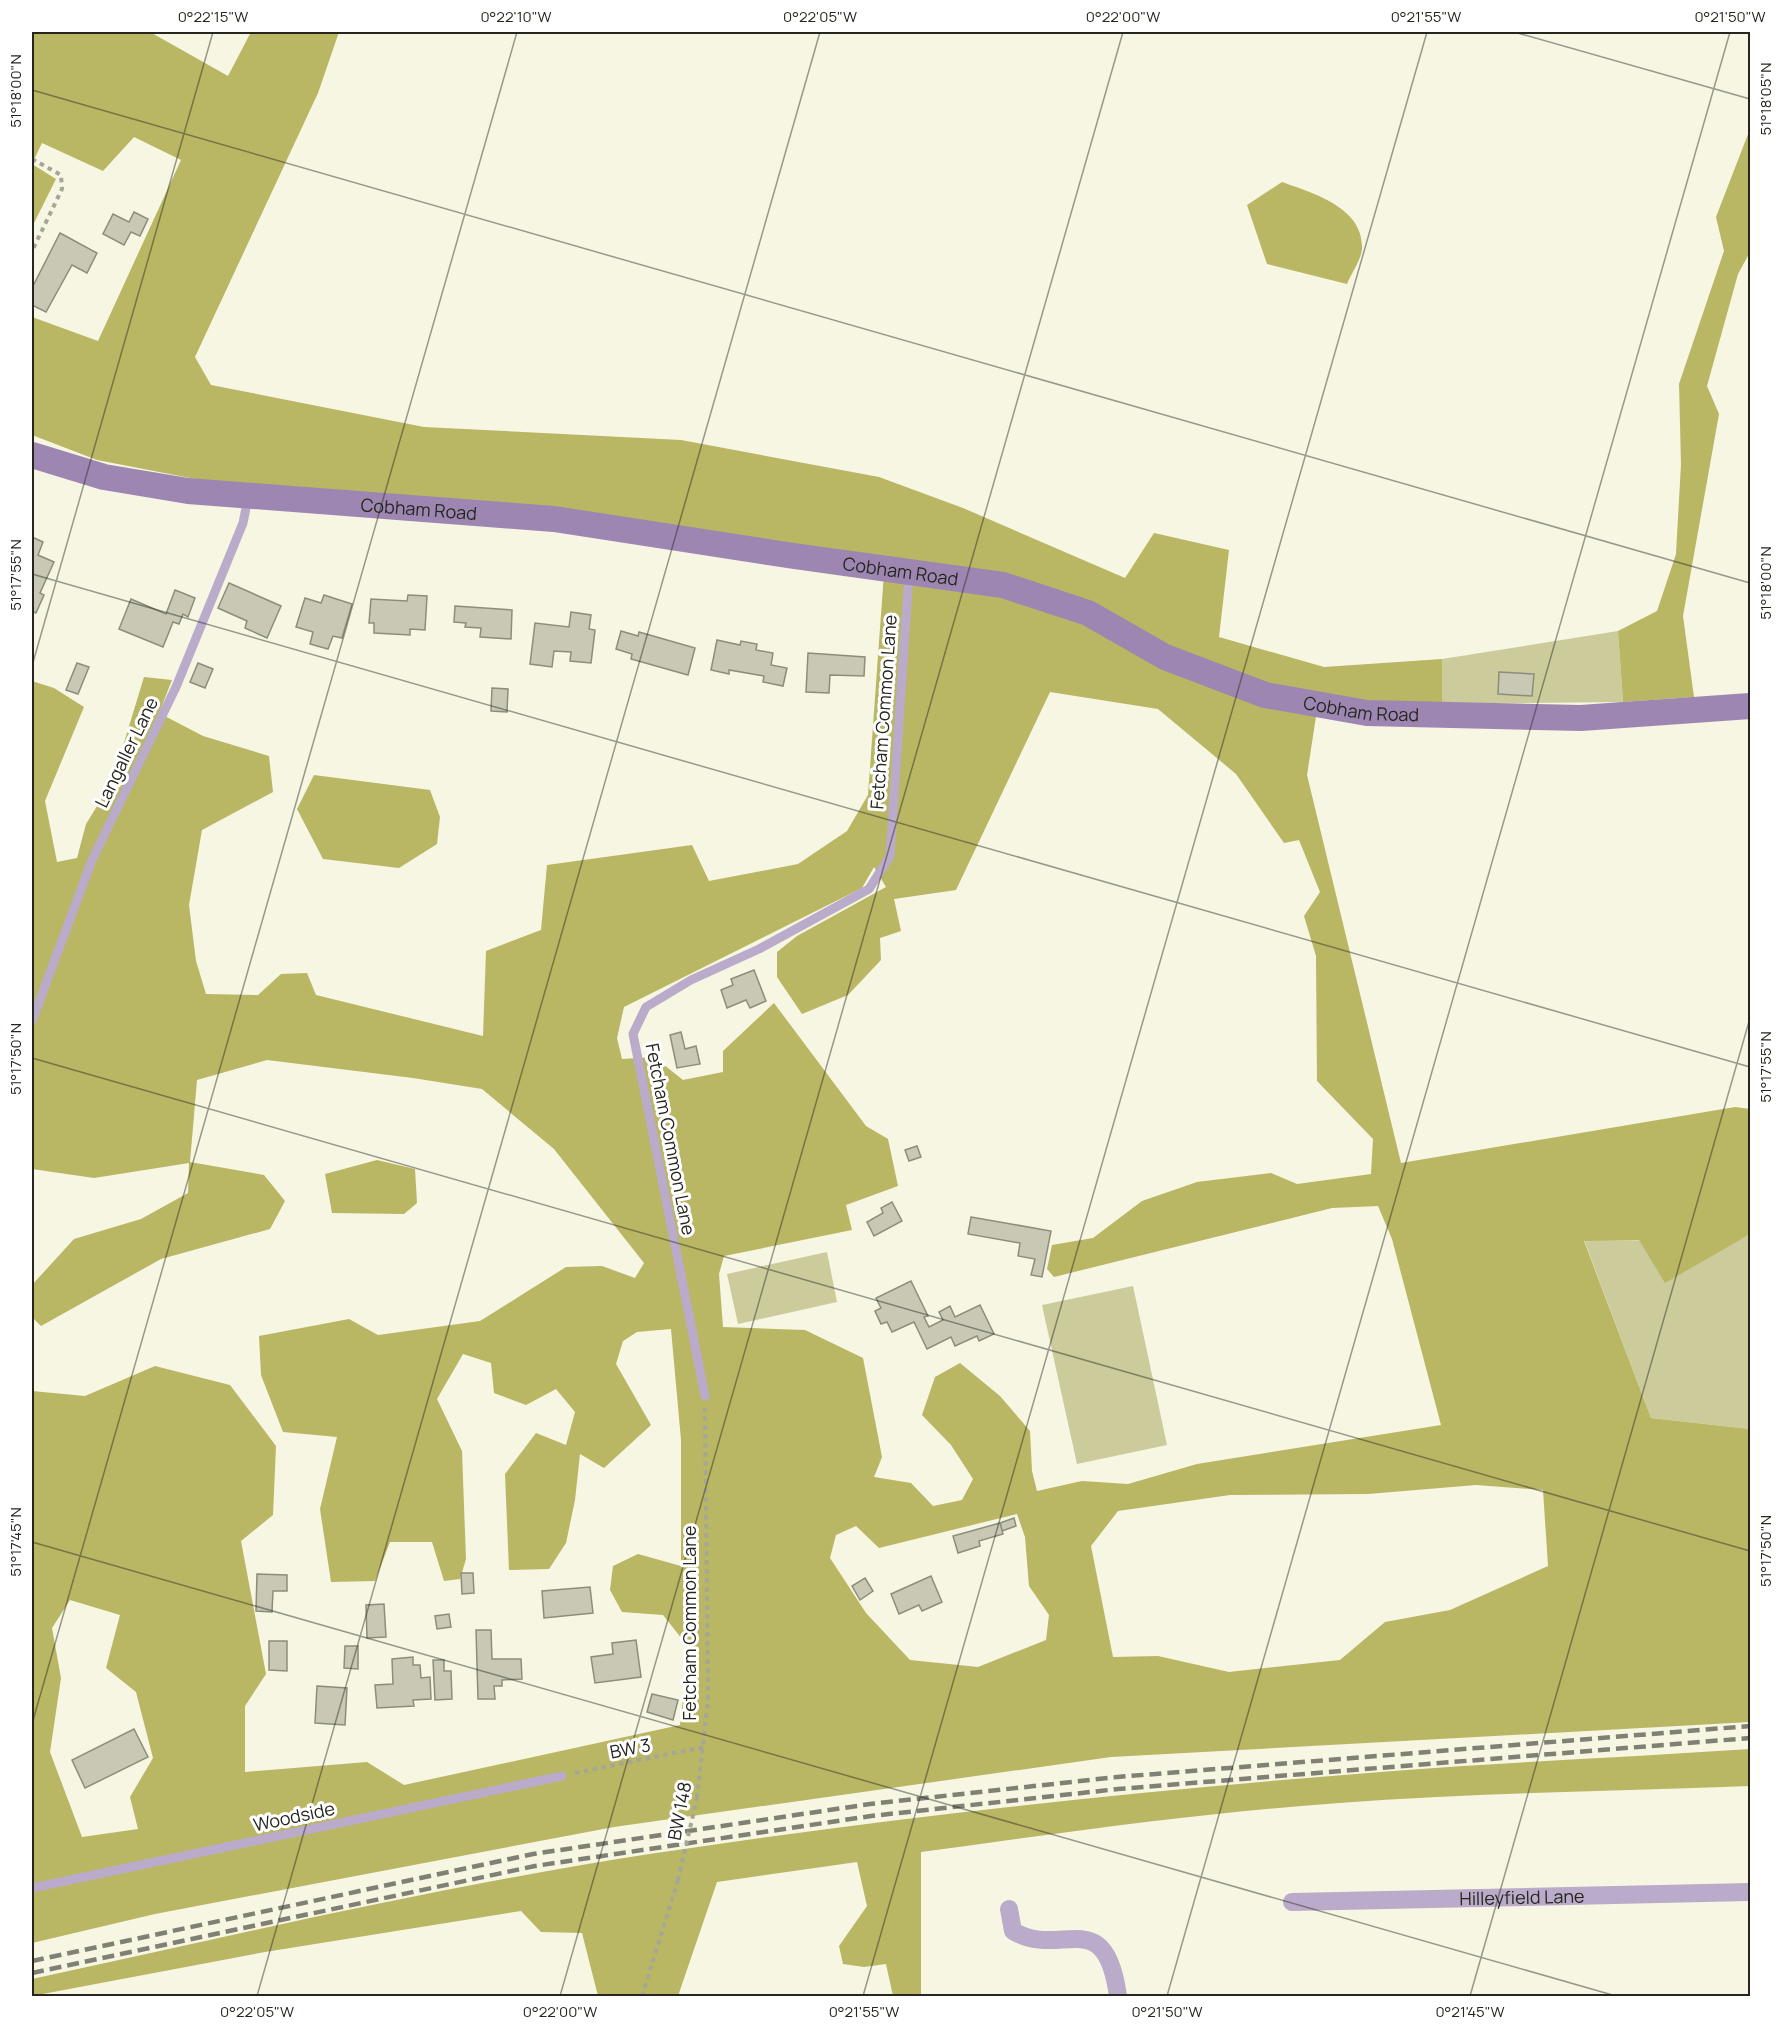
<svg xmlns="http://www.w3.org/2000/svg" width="1782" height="2028" font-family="Manrope,sans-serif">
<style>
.green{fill:#cccb9c}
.forest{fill:#b9b664;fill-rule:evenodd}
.building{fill:#c8c8b5;stroke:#8d8d7b;stroke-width:1.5}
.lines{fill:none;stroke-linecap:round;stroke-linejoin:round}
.path{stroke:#a6a697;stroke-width:4;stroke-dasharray:4.5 4.5;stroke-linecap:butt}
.lane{stroke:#bbabca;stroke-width:9}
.street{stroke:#bbabca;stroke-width:18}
.secondary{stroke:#9e86b3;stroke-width:26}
.rail{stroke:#808074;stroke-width:4.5;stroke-dasharray:12 6;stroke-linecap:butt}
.path-bridge{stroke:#a6a697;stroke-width:4;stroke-dasharray:4.5 4.5;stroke-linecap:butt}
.ticks{fill:none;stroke:#26261f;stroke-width:1.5;stroke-opacity:0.45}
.labels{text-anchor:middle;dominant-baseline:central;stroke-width:6;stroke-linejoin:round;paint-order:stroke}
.street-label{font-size:18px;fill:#26261f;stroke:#fff}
.neatline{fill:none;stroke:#26261f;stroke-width:2}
.ticks-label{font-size:15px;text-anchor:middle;fill:#26261f}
</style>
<rect width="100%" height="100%" fill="#f6f6e3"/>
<g class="green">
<path d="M1618,631l5,71 -181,2v-45z"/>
<path d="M1750,1234v195l-99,-11 -67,-178 152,1z"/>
<path d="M827,1252l10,50 -99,22 -11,-50z"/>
<path d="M1133,1286l34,159 -90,19 -35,-159z"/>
</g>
<g class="forest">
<path d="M32,32h118l78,44 23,-44h88l-21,61 -123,264 16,28 213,42 257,13 198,37 84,31 162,70 29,-45 75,17 -10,87 105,30 118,-8v45l-73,2 -50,-9 -12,78 94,388 334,-56 15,2v125l-85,49 -26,-43 -55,1 67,177 99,11v293l-639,35 -497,70 -459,87 -123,29v-552l53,5 70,-30 75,19 46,61 -3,69 -32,26 25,133 -21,32v66l122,-10 37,23 276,-60 7,-61 -1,-20 -23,-29 -41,-3 -12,-22 3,-24 25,-12 43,12v-126l-10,-111 -34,3 -14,9 -7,23 35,61 -47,43 -24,-14 -5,46 -9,43 -17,26 -40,1 -4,-96 31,-41 30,12 9,-33 -19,-23 -30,16 -32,-12 -3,-30 -28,-9 -26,45 25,52 4,108 -6,20 -16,2 -12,-39h-42l-15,39 -44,1 -11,-73 17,-72 -54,-5 -22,-57 -2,-39 90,-17 29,16 102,-14 86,-54 36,-1 33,12 9,-15 -90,-114 -72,-60 -69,-11 -146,-18 -70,20 -7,82 74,13 21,26 -15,28 -109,30 -120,67 -9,-9v-32l42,-46 67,-20 47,-26 1,-30 -95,15 -62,-9v-488l22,7 30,19 -39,94 12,61 20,-4 9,-34 26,-42 32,-105 28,3 -13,33 44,23 66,20 4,36 -71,38 -13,75 7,56 10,33 52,1 23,-21 26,-1 9,22 167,41 3,-85 55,-21 6,-65 145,-20 17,36 89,-17 49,-33 21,-36 17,-236 -638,-70 -150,-29 -65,-25v-118l66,24 83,-181 -47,-23 -31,34 -61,-28 -10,21 24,15 -24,48zM1050,692l108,17 78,65 48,69 15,-3 21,52 -16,24 12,40 1,125 56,58 -2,35 -74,10 -26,-11 -74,9 -55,19 -49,37 -41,7 -5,24 7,8 278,-69 46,-2 14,33 49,186 -244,39 -69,20 -46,-3 -45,10 -5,-20 -2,-40 -30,-35 -40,-33 -25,14 -13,38 29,30 22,34 -11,21 -29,6 -22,-23 -37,-6 8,-20 -19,-99 -58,-28 -82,-3 -4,-53 5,-18 128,-26 -6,-25 52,-19 -10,-47 -22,-13 -92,-123 -51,48v21l-40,8 -29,-23 -32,2 -5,-21 7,-31 238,-119 12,-21 12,20 -89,49 -20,16v25l25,37 46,-19 33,-35 -1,-22 21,-7 -7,-32 62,-9zM1476,1485l67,5 5,76 -98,44 -65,12 -45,38 -111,12 -71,-16 -45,1 -22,-111 27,-35 112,-16 138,-1zM1017,1514l8,23 4,49 20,29 -3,25 -68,27 -68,-7 -44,-47 -36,-55 6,-23 20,-9 23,22zM70,1600l50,15 -14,53 30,24 17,66 -23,39 8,32 -56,8 -32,-85 11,-74 -9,-50z"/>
<path d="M1750,129v123l-12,22 -31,112 12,28 -36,202 11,81 -71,5 -5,-71 39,-20 19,-57 5,-90 -2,-80 45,-133 -8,-34z"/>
<path d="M1282,182c30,11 82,25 80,67 -1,11 -11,25 -15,35l-80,-20 -20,-59z"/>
<path d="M314,775l116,15 10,27 -3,27 -38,24 -76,-9 -26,-50z"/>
<path d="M377,1160l38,9 2,34 -13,11 -72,-1 -7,-39z"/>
<path d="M1750,1749v37c-137,5 -274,7 -411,17 -140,10 -279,30 -418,49v144h-28l-7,-32 -22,3 -21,-3 -4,-18 28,-40 -10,-44 -140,20 -39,114h-80l-16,-63 -41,-1 -20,-21 -256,41 -233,44v-17c207,-45 414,-94 624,-126 245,-37 491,-63 737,-82 119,-9 238,-14 357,-22z"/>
</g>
<g class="building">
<path d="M134,212l14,7 -8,17 -9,-4 -7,13 -21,-11 10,-20 16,8z"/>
<path d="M60,233l37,20 -10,20 -15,-8 -26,47 -14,-7v-17z"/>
<path d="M32,537l11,5 -5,13 16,7 -14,31 4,2 -8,18 -4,-2z"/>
<path d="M229,583l52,23 -14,32 -22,-10 2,-7 -29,-13z"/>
<path d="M175,590l20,8 -7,19 -5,-3 -4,10 -6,-2 -10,25 -44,-18 12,-30 35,15z"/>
<path d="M324,595l28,9 -10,34 -9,-2 -5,13 -18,-5 3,-12 -17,-5 9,-29 16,5z"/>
<path d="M408,595l19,1 -2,34 -15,-1v6l-36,-2v-10h-5l2,-24 36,2z"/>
<path d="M455,606l57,4 -1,29 -31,-2 1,-9 -16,-1 1,-4 -12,-1z"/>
<path d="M571,612l20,3 -2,14 6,1 -4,33 -21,-2 1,-9 -17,-1 -2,16 -22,-3 5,-41 34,4z"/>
<path d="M621,631l17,5 1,-4 56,16 -7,27 -57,-16 1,-5 -16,-5z"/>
<path d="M717,640l23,5 1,-4 16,3 -1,6 17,3 -2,12 16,3 -4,18 -20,-4 1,-6 -35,-6v4l-18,-4z"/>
<path d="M808,653l57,4 -1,19 -34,-1 -1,18 -23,-1z"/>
<path d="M77,663l12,4 -11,27 -12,-4z"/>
<path d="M198,663l15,6 -8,19 -15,-6z"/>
<path d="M1499,672l35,2 -2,22 -34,-2z"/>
<path d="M492,688l16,1 -1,23 -16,-1z"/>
<path d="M754,970l12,31 -16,7 -4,-8 -19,8 -6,-18 12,-5 -2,-6z"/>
<path d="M681,1032l4,17 11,-3 4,18 -23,4 -7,-33z"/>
<path d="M917,1146l4,11 -12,4 -4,-11z"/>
<path d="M892,1202l10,19 -28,15 -7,-14 16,-9 -2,-5z"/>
<path d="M971,1217l80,14 -9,46 -11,-2 4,-16 -17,-3 2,-13 -52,-9z"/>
<path d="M911,1281l17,35 -4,1 5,10 14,-7 -4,-8 11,-6 5,11 25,-12 14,29 -15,7 -2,-5 -22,10 -4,-9 -24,12 -13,-27 -22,10 -5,-10 -6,2 -6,-13 6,-3 -5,-10z"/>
<path d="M1014,1518l2,8 -14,5 -2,-8z"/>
<path d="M1000,1523l3,11 -24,7 1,5 -22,7 -5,-17z"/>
<path d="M461,1573h12l1,20 -12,1z"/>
<path d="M257,1574l30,1v16h-14l-1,21 -16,-1z"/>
<path d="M931,1576l11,26 -20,9 -3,-6 -20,9 -8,-20z"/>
<path d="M865,1578l8,13 -13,9 -8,-14z"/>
<path d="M590,1587l3,26 -49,5 -2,-27z"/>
<path d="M384,1604l2,33 -19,1 -1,-33z"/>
<path d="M449,1614l2,13 -14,2 -2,-13z"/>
<path d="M476,1630h15l1,29h29l1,20 -20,1v6h-8l1,13h-17z"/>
<path d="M636,1640l5,37 -46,6 -4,-26 22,-3 -1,-11z"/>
<path d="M269,1641h18v30l-18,-1z"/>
<path d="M345,1646h13v23l-14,-1z"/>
<path d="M413,1657v8h7l1,13 9,-1 1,22 -18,1 1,6 -37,2 -2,-23 18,-1 -1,-25z"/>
<path d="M433,1660h11v11h7l1,28 -17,1z"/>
<path d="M317,1686l30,2 -2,37 -30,-2z"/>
<path d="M652,1694l26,6 -5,20 -26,-8z"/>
<path d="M134,1729l14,28 -63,31 -13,-28z"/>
</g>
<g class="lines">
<g class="path">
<path d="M32,159l29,16 1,14 -30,62"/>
<path d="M575,1773l129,-26"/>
<path d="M697,1798l11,-99 -3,-291"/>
<path d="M642,1996l36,-116"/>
</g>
<g class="lane">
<path d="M32,1021l60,-161 84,-173 67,-164 5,-25"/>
<path d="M705,1396l-72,-362 13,-27 45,-27 68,-31 110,-60 21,-33 19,-282"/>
<path d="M32,1888l530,-112"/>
</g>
<g class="street">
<path id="s1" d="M1292,1902l458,-10"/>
<path d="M1009,1909l4,22c48,29 92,-29 105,65"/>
</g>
<path class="secondary" id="s2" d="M32,455l72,22 84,14 366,28 240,37 209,29 85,28 77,44 100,38 102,18 214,5 169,-12"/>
<g class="rail">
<path d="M32,1961l501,-107 337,-50 247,-27 633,-51"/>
<path d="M32,1973l503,-107 336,-50 247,-27 632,-51"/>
</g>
<path class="path-bridge" d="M678,1880l19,-82"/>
</g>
<path class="ticks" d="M1514,32l236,67M32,90l1718,493M32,574l1718,493M32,666l181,-634M32,1058l1718,493M32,1542l1584,454M32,1724l485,-1692M257,1996l563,-1964M560,1996l563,-1964M863,1996l564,-1964M1167,1996l563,-1964M1470,1996l280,-978"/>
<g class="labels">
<g class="street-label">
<text stroke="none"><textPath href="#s2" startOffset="392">Cobham Road</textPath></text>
<text stroke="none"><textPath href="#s2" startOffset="878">Cobham Road</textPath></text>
<text stroke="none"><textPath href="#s2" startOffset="1364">Cobham Road</textPath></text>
<text transform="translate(883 712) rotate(-86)">Fetcham Common Lane</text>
<text transform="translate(126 752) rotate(-64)">Langaller Lane</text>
<text transform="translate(671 1139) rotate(79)">Fetcham Common Lane</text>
<text transform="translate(689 1623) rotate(-90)">Fetcham Common Lane</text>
<text transform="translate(630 1748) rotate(-11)">BW 3</text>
<text transform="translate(679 1811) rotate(-79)">BW 148</text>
<text transform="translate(294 1816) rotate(-12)">Woodside</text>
<text stroke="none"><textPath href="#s1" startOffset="230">Hilleyfield Lane</textPath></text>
</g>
</g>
<rect width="1782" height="2028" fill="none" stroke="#ffffff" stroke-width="66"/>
<rect x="33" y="33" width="1716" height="1962" class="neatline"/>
<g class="ticks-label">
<text x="213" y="22">0°22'15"W</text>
<text x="516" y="22">0°22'10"W</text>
<text x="820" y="22">0°22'05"W</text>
<text x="1123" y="22">0°22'00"W</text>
<text x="1426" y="22">0°21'55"W</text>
<text x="1730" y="22">0°21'50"W</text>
<text transform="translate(16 91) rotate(-90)" y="5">51°18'00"N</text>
<text transform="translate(1766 99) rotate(-90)" y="5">51°18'05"N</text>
<text transform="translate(16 575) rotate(-90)" y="5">51°17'55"N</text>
<text transform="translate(1766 583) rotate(-90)" y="5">51°18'00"N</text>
<text transform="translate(16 1059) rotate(-90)" y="5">51°17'50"N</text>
<text transform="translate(1766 1067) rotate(-90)" y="5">51°17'55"N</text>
<text transform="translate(16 1542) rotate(-90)" y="5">51°17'45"N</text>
<text transform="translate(1766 1551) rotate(-90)" y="5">51°17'50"N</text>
<text x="257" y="2017">0°22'05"W</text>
<text x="560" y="2017">0°22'00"W</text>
<text x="864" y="2017">0°21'55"W</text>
<text x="1167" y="2017">0°21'50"W</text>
<text x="1470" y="2017">0°21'45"W</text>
</g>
</svg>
